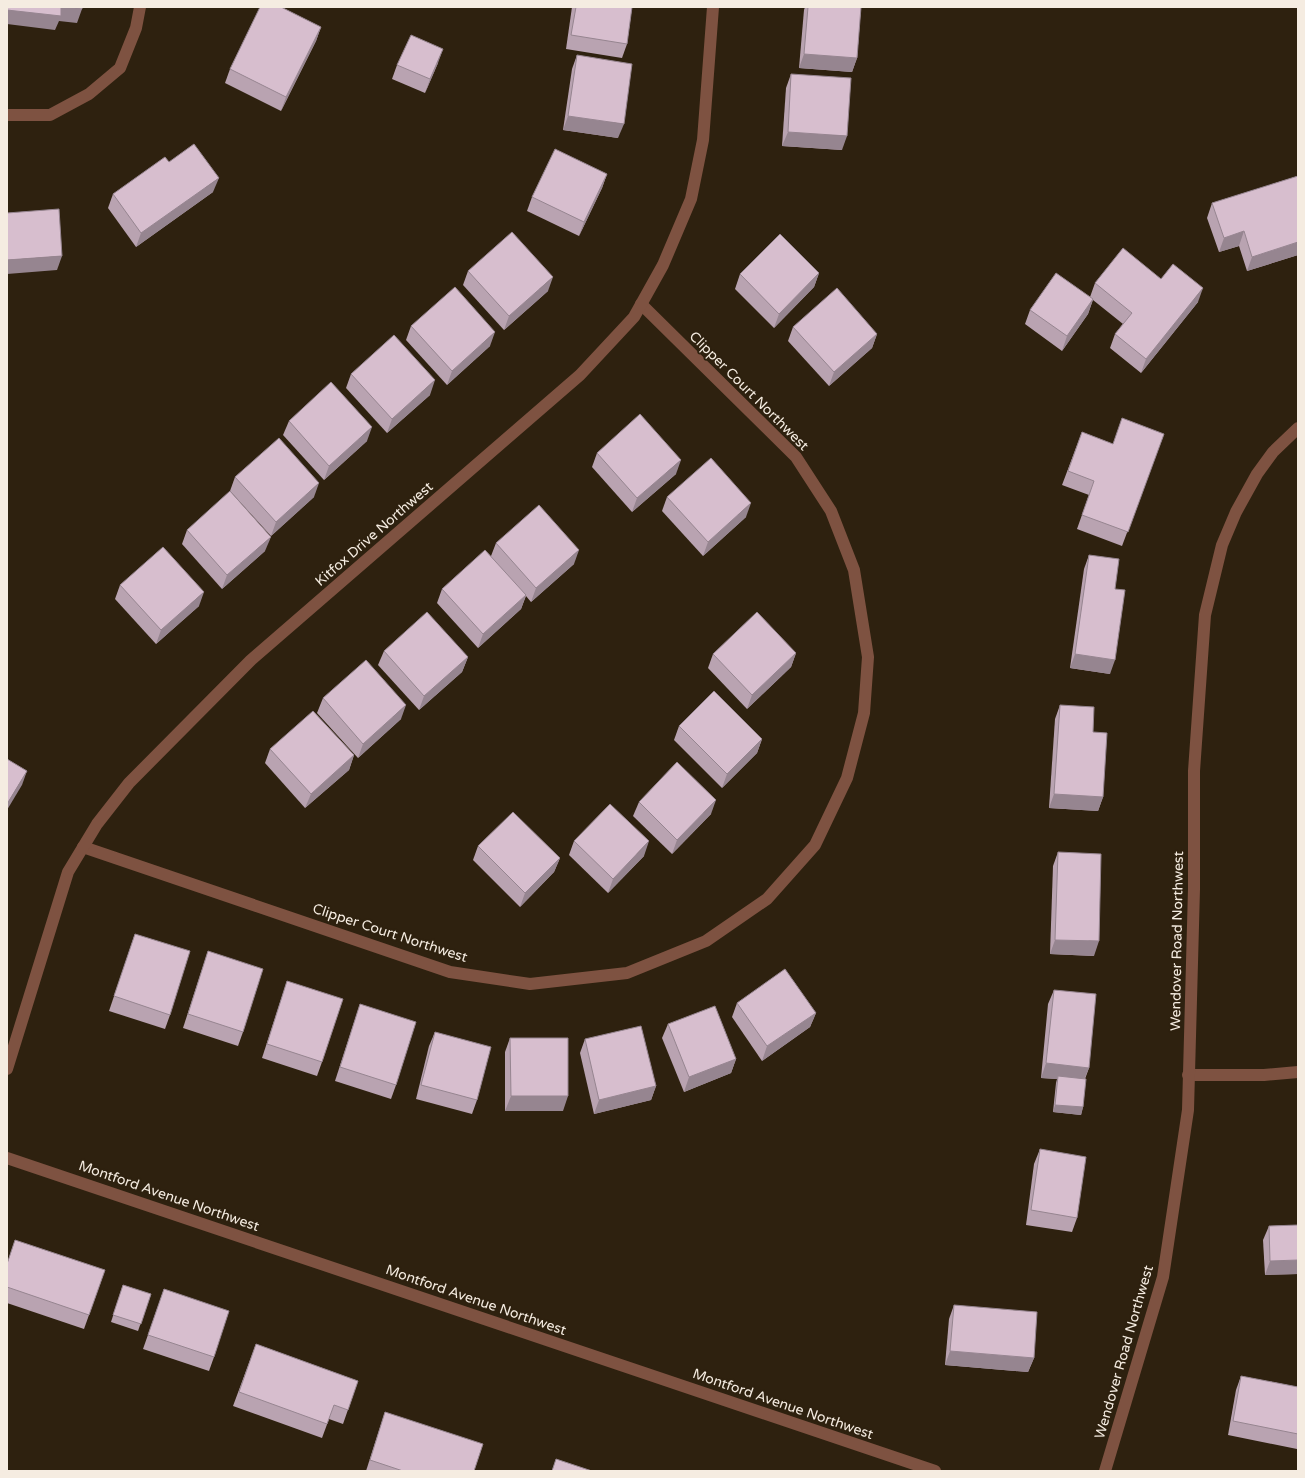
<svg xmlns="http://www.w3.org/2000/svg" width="1305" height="1478" font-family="'Varela Round',sans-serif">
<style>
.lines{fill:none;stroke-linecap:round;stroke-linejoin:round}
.street{stroke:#7e5241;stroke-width:12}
.wall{fill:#b9a3b1}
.shaded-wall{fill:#968590}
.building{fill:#d7bece;stroke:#968590}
.labels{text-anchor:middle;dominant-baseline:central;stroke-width:4;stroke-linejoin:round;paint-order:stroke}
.street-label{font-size:14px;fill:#f5ece1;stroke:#2e210f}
</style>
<rect width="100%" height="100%" fill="#2e210f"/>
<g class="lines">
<g class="street">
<path d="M7,115h43l39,-21 31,-26 16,-40 4,-21"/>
<path d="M83,847l367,125 80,12 97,-11 79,-32 61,-42 48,-54 32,-67 17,-65 4,-56 -14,-87 -23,-59 -35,-54 -155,-153"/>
<path d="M7,1069l61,-197 29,-48 32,-41 122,-123 329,-285 54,-58 29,-52 28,-66 12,-59 10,-133"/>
<path d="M1188,1075h76l34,-3"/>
<path d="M7,1158l928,313"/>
<path d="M1105,1471l58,-194 25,-167 6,-221v-118l11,-156 17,-70 14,-33 21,-38 16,-22 25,-24"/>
</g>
</g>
<g class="wall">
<path d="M572,7h60l-5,37 -5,14 -56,-9z"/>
<path d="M805,7h56l-4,51 -5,14 -53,-4 5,-58z"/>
<path d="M321,27l-5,14 -35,70 -56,-28 5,-14z"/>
<path d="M577,55l41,83 -55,-8 9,-61z"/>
<path d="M438,63l-13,30 -33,-14 5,-14z"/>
<path d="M791,74l51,76 -60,-4 4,-58z"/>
<path d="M169,162l44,30 -77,55 -28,-39 5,-14z"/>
<path d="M607,174l-5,14 -23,48 -52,-25 5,-14z"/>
<path d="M1298,176v79l-51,16 -8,-25 -20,6 -12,-34 5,-15z"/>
<path d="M468,271l80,20 -44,39 -41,-45z"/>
<path d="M819,273l-5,14 -40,41 -39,-39 5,-15z"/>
<path d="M1161,279l37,23 -57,71 -31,-25 5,-14 8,-10 -30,-24 -5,14 -26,37 -37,-27 5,-14 60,-13 5,-14z"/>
<path d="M411,326l79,20 -43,39 -41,-45z"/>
<path d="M793,327l84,7 -5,14 -43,38 -41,-45z"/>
<path d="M351,374l79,21 -43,38 -41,-45z"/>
<path d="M289,421l78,20 -43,39 -41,-45z"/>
<path d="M1082,432l31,12 51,-10 -42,112 -45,-17 12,-34 -27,-10z"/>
<path d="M597,453l79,21 -44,38 -40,-45z"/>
<path d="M235,477l79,20 -43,39 -41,-45z"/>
<path d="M667,497l79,20 -43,39 -41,-45z"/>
<path d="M187,530l78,21 -43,38 -40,-45z"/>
<path d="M496,543l78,21 -43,38 -5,-6 -5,13 -43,39 -41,-45 5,-14 49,-33z"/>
<path d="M1089,555l26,34 -5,85 -40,-6 14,-99z"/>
<path d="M120,585l79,21 -43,38 -41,-45z"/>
<path d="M384,651l84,6 -6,15 -43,38 -41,-45z"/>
<path d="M796,653l-5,14 -44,42 -39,-41 5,-14z"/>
<path d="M323,698l78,21 -43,39 -41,-45z"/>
<path d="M1060,705l33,27 10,65 -5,14 -49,-3 6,-89z"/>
<path d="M679,726l83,13 -5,14 -35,35 -48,-48z"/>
<path d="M270,749l84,6 -5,15 -44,38 -40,-45z"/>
<path d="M639,802l72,12 -39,40 -39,-38z"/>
<path d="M574,841l70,15 -36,37 -39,-38z"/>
<path d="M478,846l82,12 -6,14 -34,35 -47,-47z"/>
<path d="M1058,852l36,104 -44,-2 3,-88z"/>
<path d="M135,934l35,81 -5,14 -56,-18z"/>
<path d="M208,951l35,81 -5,14 -55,-18z"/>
<path d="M287,981l35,81 -5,14 -55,-18z"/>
<path d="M1054,990l35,78 -4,11 -2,28 -2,8 -28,-3 3,-29 1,-4 -16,-1 7,-74z"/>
<path d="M737,1003l79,10 -6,14 -48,34 -30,-44z"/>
<path d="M360,1004l36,81 -5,14 -56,-18z"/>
<path d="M668,1024l68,35 -5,14 -47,19 -22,-54z"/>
<path d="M435,1032l42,68 -5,14 -56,-15 13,-53z"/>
<path d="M510,1038l53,73h-58v-59z"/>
<path d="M585,1039l71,47 -5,14 -57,14 -14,-61z"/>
<path d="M1040,1149l37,69 -5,14 -46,-7 8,-61z"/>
<path d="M1298,1225v49l-33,1 -2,-35 6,-14z"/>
<path d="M7,1263l98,7 -21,59 -77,-26z"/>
<path d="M123,1285l28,9 -13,37 -27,-9z"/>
<path d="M164,1289l50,68 -5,14 -66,-22z"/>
<path d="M954,1305l80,53 -6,14 -83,-7 4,-46z"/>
<path d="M256,1344l102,37 -15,43 -14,-5 -7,19 -89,-32z"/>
<path d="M1241,1376l57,11v60l-1,2 -69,-14 8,-45z"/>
<path d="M385,1412l89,59h-108z"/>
</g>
<g class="shaded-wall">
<path d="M61,7h7l14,2 -5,14 -18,-2 -4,9 -48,-6v-14z"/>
<path d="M321,27l-5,14 -35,70 5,-14z"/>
<path d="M443,49l-5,14 -13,30 5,-14z"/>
<path d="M804,54l53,4 -5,14 -53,-4z"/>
<path d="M568,116l56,8 -6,14 -55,-8z"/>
<path d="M788,132l59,4 -5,14 -60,-4z"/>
<path d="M607,174l-5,14 -23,48 5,-14z"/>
<path d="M219,178l-6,14 -77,55 5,-14z"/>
<path d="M1244,231l-5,15 -20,6 5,-14z"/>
<path d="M1298,242v13l-51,16 5,-14z"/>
<path d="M62,256l-5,14 -50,4v-14z"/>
<path d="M819,273l-5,14 -40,41 5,-14z"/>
<path d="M553,277l-5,14 -44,39 5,-14z"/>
<path d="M1203,288l-5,14 -57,71 5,-14z"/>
<path d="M1093,299l-5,15 -26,37 5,-15z"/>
<path d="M495,332l-5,14 -43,39 5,-14z"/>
<path d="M877,334l-5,14 -43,38 5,-14z"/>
<path d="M435,380l-5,15 -43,38 5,-14z"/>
<path d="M372,427l-5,14 -43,39 5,-14z"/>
<path d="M681,460l-5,14 -44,38 5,-14z"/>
<path d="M319,483l-5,14 -43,39 5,-14z"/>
<path d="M751,503l-5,14 -43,39 5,-14z"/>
<path d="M271,537l-6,14 -43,38 5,-14z"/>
<path d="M579,550l-5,14 -43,38 5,-14z"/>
<path d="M204,592l-5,14 -43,38 5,-14z"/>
<path d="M526,595l-5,14 -43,39 5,-14z"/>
<path d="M796,653l-5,14 -44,42 5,-14z"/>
<path d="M1075,654l40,6 -5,14 -40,-6z"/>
<path d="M468,657l-6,15 -43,38 5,-14z"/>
<path d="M406,705l-5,14 -43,39 5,-14z"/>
<path d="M762,739l-5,14 -35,35 5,-14z"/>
<path d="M354,755l-5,15 -44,38 6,-14z"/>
<path d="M27,771l-5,14 -15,25v-6z"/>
<path d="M1054,794l49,3 -5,14 -49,-3z"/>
<path d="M716,800l-5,14 -39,40 5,-14z"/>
<path d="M649,841l-5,15 -36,37 5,-14z"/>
<path d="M560,858l-6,14 -34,35 5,-14z"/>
<path d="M1055,940l44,1 -5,15 -44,-2z"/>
<path d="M816,1013l-6,14 -48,34 5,-15z"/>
<path d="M736,1059l-5,14 -47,19 5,-15z"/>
<path d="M1046,1063l43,5 -6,14 -25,-6 -1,3 -16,-1z"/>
<path d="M656,1086l-5,14 -57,14 5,-14z"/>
<path d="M511,1096h57l-5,15h-58z"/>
<path d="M1055,1105l28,2 -2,8 -28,-3z"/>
<path d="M1298,1260v14l-33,1 5,-14z"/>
<path d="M950,1351l84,7 -6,14 -83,-7z"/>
</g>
<g class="building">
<path d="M7,7h54v9l-54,-6z"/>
<path d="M68,7h14v2z"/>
<path d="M260,7h21l40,20 -35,70 -56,-28z"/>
<path d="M576,7h56l-5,37 -56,-9z"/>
<path d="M808,7h53l-4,51 -53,-4z"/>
<path d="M411,35l32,14 -13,30 -33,-14z"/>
<path d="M577,55l55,9 -8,60 -56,-8z"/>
<path d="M791,74l60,4 -4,58 -59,-4z"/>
<path d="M194,144l25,34 -78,55 -28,-39 52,-37 4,5z"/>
<path d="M555,149l52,25 -23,48 -52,-25z"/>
<path d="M1298,176v66l-46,15 -8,-26 -20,7 -12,-35z"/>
<path d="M59,209l3,47 -55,4v-47z"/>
<path d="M512,232l41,45 -44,39 -41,-45z"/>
<path d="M780,234l39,39 -40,41 -39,-40z"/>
<path d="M1123,248l38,31 12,-15 30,24 -57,71 -31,-25 17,-21 -37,-30z"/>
<path d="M1056,273l37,26 -26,37 -37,-26z"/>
<path d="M455,287l40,45 -43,39 -41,-45z"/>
<path d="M837,288l40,46 -43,38 -41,-45z"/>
<path d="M394,335l41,45 -43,39 -41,-45z"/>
<path d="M331,382l41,45 -43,39 -40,-45z"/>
<path d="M640,414l41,46 -44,38 -40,-45z"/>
<path d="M1122,418l42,16 -36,98 -46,-17 12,-34 -26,-10 14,-39 31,12z"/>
<path d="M279,438l40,45 -43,39 -41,-45z"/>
<path d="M711,458l40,45 -43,39 -41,-45z"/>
<path d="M230,491l41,46 -44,38 -40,-45z"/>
<path d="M539,505l40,45 -43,38 -40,-45z"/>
<path d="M163,547l41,45 -43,38 -41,-45z"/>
<path d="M485,550l41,45 -43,39 -41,-45z"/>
<path d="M1089,555l30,4 -4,30 10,1 -10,70 -40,-6z"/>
<path d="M427,612l41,45 -44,39 -40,-45z"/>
<path d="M757,612l39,41 -44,42 -39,-41z"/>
<path d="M366,660l40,45 -43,39 -40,-46z"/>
<path d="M714,691l48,48 -35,35 -48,-48z"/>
<path d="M1060,705l34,2 -1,25 14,1 -4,64 -49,-3z"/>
<path d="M313,711l41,44 -43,39 -41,-45z"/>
<path d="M7,759l20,12 -20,33z"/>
<path d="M677,762l39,38 -39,40 -38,-38z"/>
<path d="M610,804l39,37 -36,38 -39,-38z"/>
<path d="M513,812l47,46 -35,35 -47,-47z"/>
<path d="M1058,852l43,2 -2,87 -44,-1z"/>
<path d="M135,934l55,17 -20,64 -56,-19z"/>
<path d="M208,951l55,18 -20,63 -55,-18z"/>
<path d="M785,969l31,44 -49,33 -30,-43z"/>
<path d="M287,981l56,18 -21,63 -55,-18z"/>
<path d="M1054,990l42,4 -7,74 -43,-5z"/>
<path d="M360,1004l56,18 -20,63 -56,-18z"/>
<path d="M715,1006l21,53 -47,18 -21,-53z"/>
<path d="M641,1026l15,60 -57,14 -14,-61z"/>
<path d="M435,1032l56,15 -14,53 -56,-15z"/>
<path d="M510,1038h58v58h-57z"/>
<path d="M1058,1076l28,3 -3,28 -28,-2z"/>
<path d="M1040,1149l46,8 -9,61 -46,-8z"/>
<path d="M1298,1225v35l-28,1 -1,-35z"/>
<path d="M15,1240l90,30 -16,45 -82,-28v-23z"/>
<path d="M123,1285l28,9 -10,30 -28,-9z"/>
<path d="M164,1289l65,22 -15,46 -66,-22z"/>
<path d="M954,1305l83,7 -3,46 -84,-7z"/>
<path d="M256,1344l102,37 -10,29 -14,-5 -7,19 -88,-32z"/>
<path d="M1241,1376l57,11v47l-65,-13z"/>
<path d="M385,1412l98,32 -9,27h-71l-33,-11z"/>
<path d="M556,1459l36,12h-40z"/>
</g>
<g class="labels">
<g class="street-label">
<text transform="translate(749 391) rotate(45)">Clipper Court Northwest</text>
<text transform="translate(374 534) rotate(-41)">Kitfox Drive Northwest</text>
<text transform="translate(390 933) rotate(18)">Clipper Court Northwest</text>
<text transform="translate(1177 941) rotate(-89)">Wendover Road Northwest</text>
<text transform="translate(169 1196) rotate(19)">Montford Avenue Northwest</text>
<text transform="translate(476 1300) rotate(19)">Montford Avenue Northwest</text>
<text transform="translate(1124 1352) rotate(-74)">Wendover Road Northwest</text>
<text transform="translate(783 1404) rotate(19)">Montford Avenue Northwest</text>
</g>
</g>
<rect width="1305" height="1478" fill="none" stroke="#f5ece1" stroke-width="16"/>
</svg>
